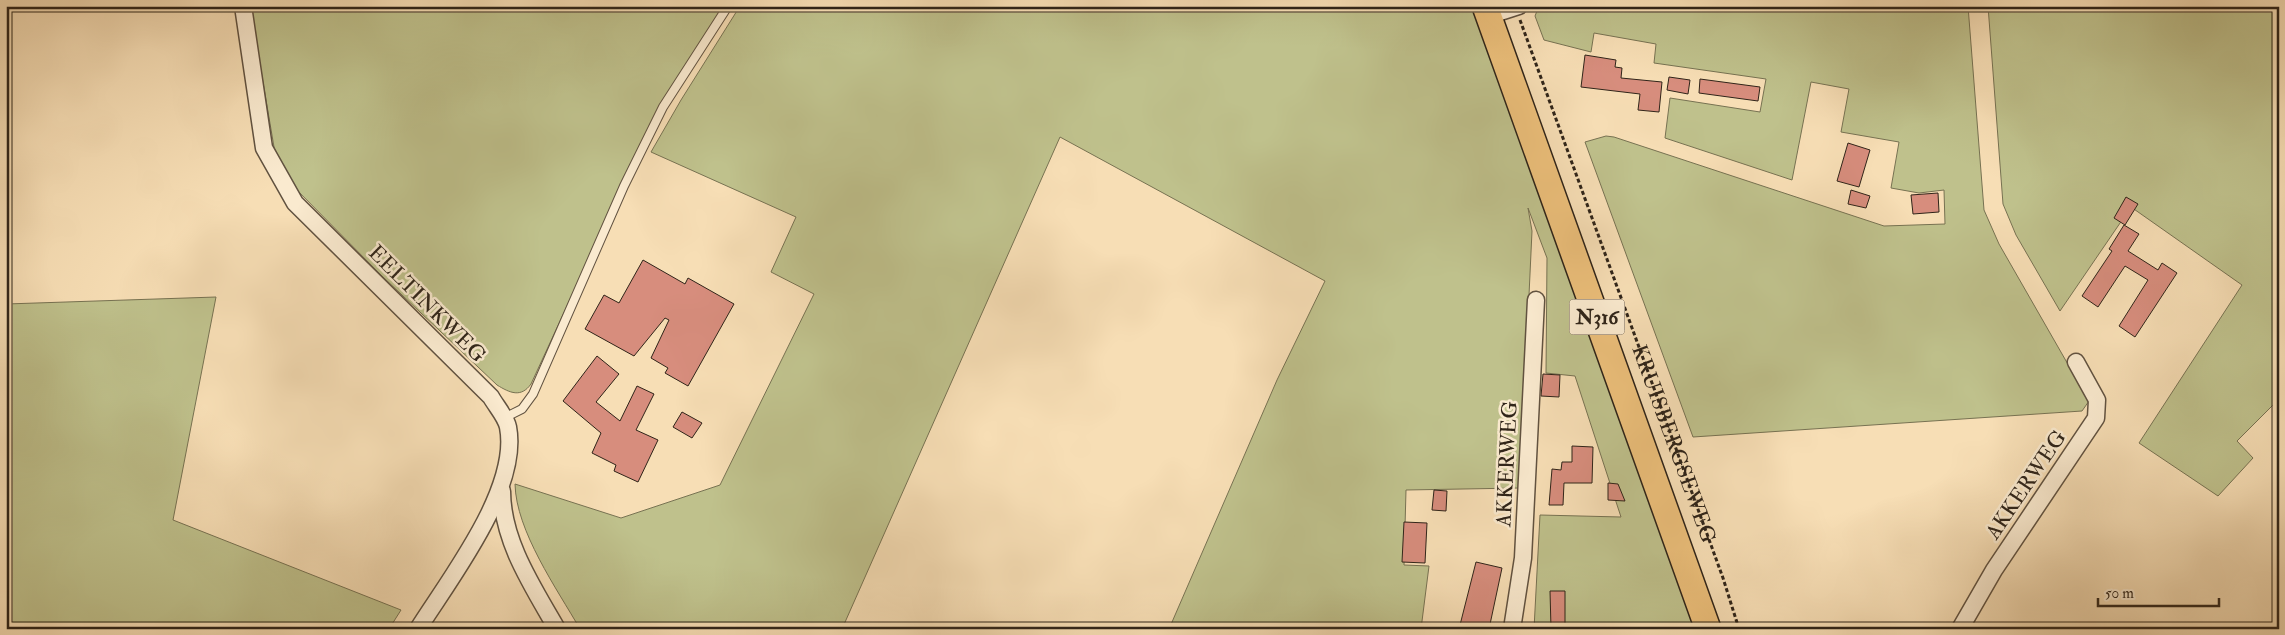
<svg xmlns="http://www.w3.org/2000/svg" width="2285" height="635" font-family="'IM FELL Double Pica',serif">
<style>
.green{fill:#bfc18c;stroke:#777252}
.building{fill:#d78d7d;stroke:#2f2419}
.lines{fill:none;stroke-linecap:round;stroke-linejoin:round}
.lane-casing{stroke:#615240;stroke-width:10}
.street-casing{stroke:#615240;stroke-width:19}
.primary-casing{stroke:#2f2419;stroke-width:28}
.path{stroke:#2f2419;stroke-width:3;stroke-dasharray:4 2.5;stroke-linecap:butt}
.lane{stroke:#faeacf;stroke-width:8}
.street{stroke:#faeacf;stroke-width:16}
.primary{stroke:#ecbf7a;stroke-width:25}
.labels{text-anchor:middle;dominant-baseline:central;stroke-width:5;stroke-linejoin:round;paint-order:stroke}
.shield{fill:#faeacf;stroke:#6c5f50;stroke-width:1}
.shield-label{font-size:20px;font-weight:bold;fill:#2f2419}
.street-label{font-size:21px;fill:#2f2419;stroke:#faeacf}
</style>
<rect width="100%" height="100%" fill="#f7deb5"/>
<filter id="stains"><feTurbulence type="fractalNoise" baseFrequency=".004" numOctaves="4"/><feColorMatrix values="0 0 0 0 .2 0 0 0 0 .09 0 0 0 0 .02 0 0 0 .5 -.17"/></filter>
<radialGradient id="worn" r=".72"><stop offset=".6" stop-color="#630" stop-opacity="0"/><stop offset="1" stop-color="#630" stop-opacity=".3"/></radialGradient>
<g class="green">
<path d="M250,6h475l-49,74 -31,57 -114,247c-10,14 -21,9 -34,1l-114,-108 -96,-97 -13,-33z"/>
<path d="M740,6h736l223,623h-165l6,-114 81,2 -46,-141 -29,-3 1,-115 -19,-50 4,23 -12,257 -114,2 -2,75 25,1 -8,63h-252l108,-249 48,-99 -265,-144 -218,492h-262c-23,-40 -64,-98 -65,-145l106,34 99,-33 94,-191 -43,-22 25,-55 -145,-65 30,-52z"/>
<path d="M1543,6h425l16,204 15,34 90,157 -7,10 -389,26 -108,-295 21,-6 8,1 270,89 61,-2 -1,-34 -25,3 -28,-5 8,-46 -58,-10 8,-43 -38,-7 -19,98 -127,-42 5,-40 90,14 6,-33 -112,-16 2,-19 -62,-11 -3,19 -47,-12 -9,-24 2,-5z"/>
<path d="M1988,6h291v393l-42,42 16,17 -35,38 -79,-53 103,-158 -111,-78 -71,104 -44,-76 -13,-31z"/>
<path d="M216,297l-43,223 228,90 -12,19h-383v-325z"/>
</g>
<g class="building">
<path d="M1585,55l31,5 -1,7 7,1 -1,10 41,4 -3,30 -21,-2 2,-16 -59,-7z"/>
<path d="M1669,77l21,3 -2,14 -21,-4z"/>
<path d="M1700,79l60,8 -2,14 -59,-8z"/>
<path d="M1848,143l22,7 -11,37 -22,-6z"/>
<path d="M1851,190l19,6 -4,12 -18,-4z"/>
<path d="M1938,193l1,19 -26,2 -2,-19z"/>
<path d="M2126,197l12,7 -13,21 -11,-7z"/>
<path d="M2124,225l15,9 -11,17 30,19 4,-7 15,10 -42,64 -16,-11 29,-46 -23,-14 -27,41 -16,-11 30,-45 -3,-2z"/>
<path d="M643,260l42,24 3,-6 46,26 -46,82 -23,-13 3,-5 -17,-10 18,-38 -4,-2 -31,38 -49,-27 19,-34 15,8z"/>
<path d="M597,356l22,18 -23,28 24,19 17,-35 17,8 -18,36 22,10 -20,42 -24,-11 2,-6 -24,-12 9,-20 -38,-32z"/>
<path d="M1543,374l17,1 -1,22 -18,-1z"/>
<path d="M682,412l20,11 -10,15 -19,-11z"/>
<path d="M1572,446l21,1 -1,36h-28l-1,22h-14l3,-36 9,1 1,-8h10z"/>
<path d="M1608,483l10,1 7,17 -17,-1z"/>
<path d="M1434,490l13,1 -1,20 -14,-1z"/>
<path d="M1404,522l23,1 -2,40 -23,-1z"/>
<path d="M1476,562l26,6 -13,61 -29,-4z"/>
<path d="M1550,591h15v36l-14,1z"/>
</g>
<g class="lines">
<g class="lane-casing">
<path id="lane" d="M504,418l18,-9 11,-15 91,-208 39,-79 65,-101"/>
</g>
<g class="street-casing">
<g id="street">
<path d="M243,6l21,142 31,55 196,194c5,9 15,20 17,30 12,62 -58,151 -90,202"/>
<path d="M1488,16l31,-10"/>
<path d="M502,491c0,50 31,96 55,138"/>
<path d="M1512,629l11,-71 13,-258"/>
<path d="M1960,629l34,-59 102,-152 1,-18 -21,-38"/>
</g>
</g>
<g class="primary-casing">
<path id="primary" d="M1485,6l223,623"/>
</g>
<path class="path" id="s1" d="M1520,20l203,558 16,51"/>
<use href="#lane" class="lane"/>
<use href="#street" class="street"/>
<use href="#primary" class="primary"/>
</g>
<g class="labels">
<rect class="shield" x="1569.5" y="299.5" width="55" height="35" rx="4"/>
<g class="shield-label">
<text x="1597" y="317">N316</text>
</g>
<g class="street-label">
<text transform="translate(427 304) rotate(45)">EELTINKWEG</text>
<text stroke="none"><textPath href="#s1" startOffset="451">KRUISBERGSEWEG</textPath></text>
<text transform="translate(1507 464) rotate(-87)">AKKERWEG</text>
<text transform="translate(2026 485) rotate(-56)">AKKERWEG</text>
</g>
</g>
<rect width="2285" height="635" fill="none" stroke="#f7deb5" stroke-width="25"/>
<rect x="8" y="8" width="2270" height="620" fill="none" stroke="#2f2419" stroke-width="2.5"/>
<rect x="12" y="12" width="2260" height="610" fill="none" stroke="#2f2419"/>
<path d="M2098 598v8h121v-8" fill="none" stroke="#2f2419" stroke-width="2.5"/>
<text x="2105" y="598" font-size="15" fill="#2f2419" stroke="#faeacf" stroke-width="4" paint-order="stroke">50 m</text>
<rect width="100%" height="100%" filter="url(#stains)"/>
<rect width="100%" height="100%" fill="url(#worn)"/>
</svg>
